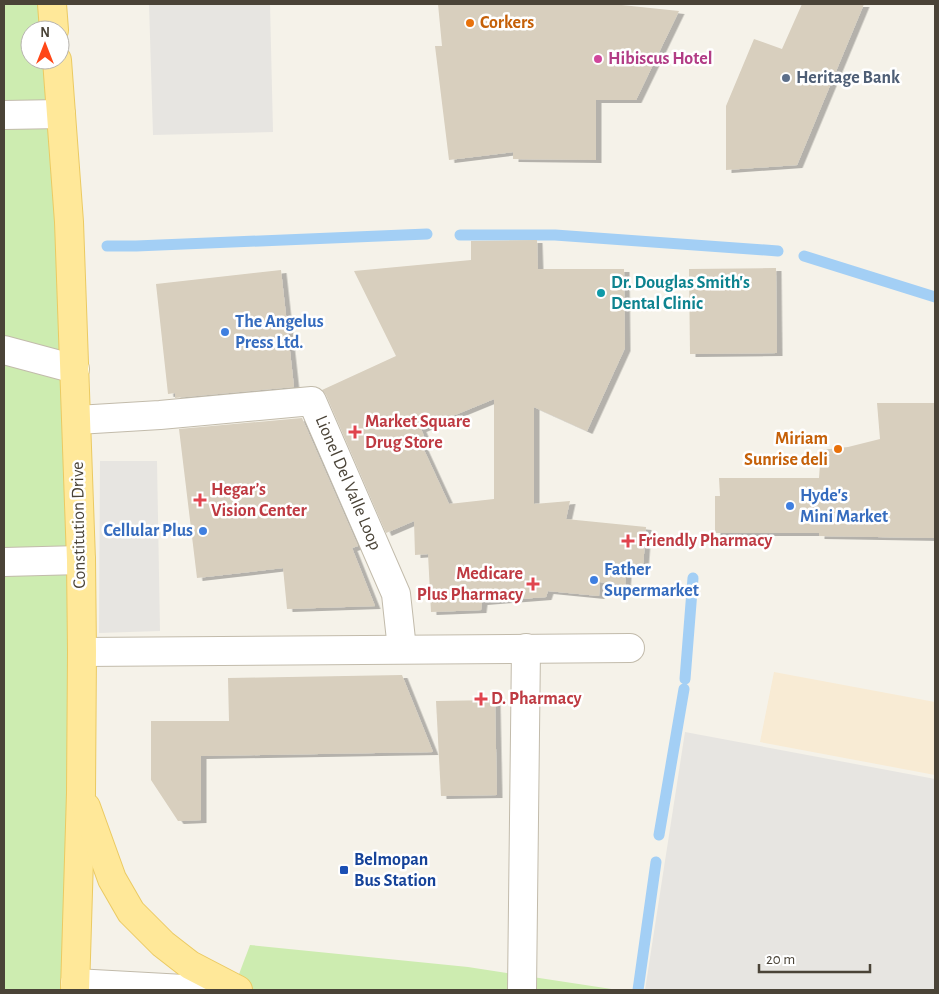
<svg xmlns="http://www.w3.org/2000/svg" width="939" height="994" font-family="'Alegreya Sans',sans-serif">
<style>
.commercial{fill:#f8ebd4}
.green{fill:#cdecb0}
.parking{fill:#e7e5e1}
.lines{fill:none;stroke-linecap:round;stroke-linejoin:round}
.stream{stroke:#a3cff5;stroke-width:11}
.building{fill:#d8cfbe;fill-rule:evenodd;filter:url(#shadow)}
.minor-casing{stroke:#c2bbab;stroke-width:30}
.major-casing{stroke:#ebca62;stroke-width:30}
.minor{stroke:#fff;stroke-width:28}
.major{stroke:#ffe899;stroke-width:28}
.food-dot{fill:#e8710a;stroke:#fff;stroke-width:2}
.hotel-dot{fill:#d1479c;stroke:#fff;stroke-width:2}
.service-dot{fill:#5c6f8a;stroke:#fff;stroke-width:2}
.culture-dot{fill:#0f9aa8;stroke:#fff;stroke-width:2}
.shop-dot{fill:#3f7fe0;stroke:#fff;stroke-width:2}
.health-dot{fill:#e0444e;stroke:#fff;stroke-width:2}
.transit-dot{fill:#1a4fb4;stroke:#fff;stroke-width:2}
.labels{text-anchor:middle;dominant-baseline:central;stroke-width:5;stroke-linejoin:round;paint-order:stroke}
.food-label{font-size:18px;font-weight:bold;fill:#c56008;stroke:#fff;text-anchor:start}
.hotel-label{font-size:18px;font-weight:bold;fill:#b23c85;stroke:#fff;text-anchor:start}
.service-label{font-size:18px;font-weight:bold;fill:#4e5e75;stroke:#fff;text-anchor:start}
.culture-label{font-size:18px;font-weight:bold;fill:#0d838f;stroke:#fff;text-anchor:start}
.shop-label{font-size:18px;font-weight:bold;fill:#366cbe;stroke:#fff;text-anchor:start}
.health-label{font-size:18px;font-weight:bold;fill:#be3a42;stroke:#fff;text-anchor:start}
.street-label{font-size:18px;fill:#4a4337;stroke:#fff}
.transit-label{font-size:18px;font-weight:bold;fill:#164399;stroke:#fff;text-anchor:start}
</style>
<defs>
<filter id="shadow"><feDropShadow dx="5.5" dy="3" stdDeviation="0" flood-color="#0004"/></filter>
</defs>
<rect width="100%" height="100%" fill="#f5f2e9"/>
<path class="commercial" d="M774,672l161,30v73l-175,-33z"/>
<g class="green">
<path d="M4,4h48l2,26h-24v30h27l12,162 6,768h-71z"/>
<path d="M250,945l218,22 150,23h-385z"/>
</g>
<g class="parking">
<path d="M149,4h121l3,128 -120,3z"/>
<path d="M100,461h57l3,170 -61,2z"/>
<path d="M685,732l250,47v211h-290z"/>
</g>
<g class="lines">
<g class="stream">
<path d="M460,235h95l223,16"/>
<path d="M107,246h29l291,-12"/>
<path d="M804,256l131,41"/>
<path d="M685,679l8,-101"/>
<path d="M659,835l25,-146"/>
<path d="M638,990l18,-128"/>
</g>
</g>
<g class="building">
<path d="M438,4h174l67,7 -43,89h-40v60l-83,-1v-7l-64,8 -14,-114h7z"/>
<path d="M802,4h62l-67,161 -71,5v-64l28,-67 28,10z"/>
<path d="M537,240l1,29h86l1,79 -38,83 -53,-24v97l36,-3 -4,18 80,8 -3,41 -16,-2 -2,19 -25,-3 -1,14 -51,-5 -2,6 -64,5 -1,8 -50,2 -3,-58 -13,1 -1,-34 -28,12 -60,-138 -4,-5 74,-34 -42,-85 117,-11v-19zM494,399v100l-45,5 -30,-65 5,-3 -3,-7z"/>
<path d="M776,268l1,85 -87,1 -1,-85z"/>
<path d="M281,270l13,117 -119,11v-5l-7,1 -12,-110z"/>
<path d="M877,403h58v135l-116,-2v-3h-104v-37h5l-1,-18h100l2,-28 27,-3 32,-8z"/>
<path d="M302,418l56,128 -6,2 23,58 -88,3 -4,-41 -86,10 -18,-149z"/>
<path d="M402,675l31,77 -232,4v64l-23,1 -27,-41v-59h78l-1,-43z"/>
<path d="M495,700l2,95 -56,1 -5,-95z"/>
</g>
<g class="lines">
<g class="minor-casing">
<g id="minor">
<path d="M4,115l57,-1"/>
<path d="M4,350l71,19"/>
<path d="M77,420l83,-5 152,-14 84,193 6,55"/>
<path d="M4,562l77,-2"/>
<path d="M82,652l548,-4"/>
<path d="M75,983l127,7"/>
<path d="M522,990l4,-342"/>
</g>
</g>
<g class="major-casing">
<g id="major">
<path d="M52,4l2,26"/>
<path d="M57,60l12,162 12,338 1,92 -1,141 -6,197"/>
<path d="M86,807l26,72 19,33 32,32 27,21 48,25"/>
</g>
</g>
<use href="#minor" class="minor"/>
<use href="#major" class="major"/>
</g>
<g class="food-dot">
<circle cx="470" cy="23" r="5"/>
<circle cx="838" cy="449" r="5"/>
</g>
<circle class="hotel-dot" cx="598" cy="59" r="5"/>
<circle class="service-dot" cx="786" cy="78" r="5"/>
<circle class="culture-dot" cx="601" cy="293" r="5"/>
<g class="shop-dot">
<circle cx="225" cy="332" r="5"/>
<circle cx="790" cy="506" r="5"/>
<circle cx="203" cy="531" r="5"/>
<circle cx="594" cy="580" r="5"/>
</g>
<g class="health-dot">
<path d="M352.5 424.5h5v5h5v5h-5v5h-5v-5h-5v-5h5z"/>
<path d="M197.5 492.5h5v5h5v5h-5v5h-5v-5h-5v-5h5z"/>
<path d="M625.5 533.5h5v5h5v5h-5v5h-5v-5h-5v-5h5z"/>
<path d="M530.5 576.5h5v5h5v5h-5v5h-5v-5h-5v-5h5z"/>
<path d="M478.5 691.5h5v5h5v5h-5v5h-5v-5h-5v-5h5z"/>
</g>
<rect class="transit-dot" x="339" y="865" width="10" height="10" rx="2.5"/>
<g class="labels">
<g class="food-label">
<text x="480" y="23">Corkers</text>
<text x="828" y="439" text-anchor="end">Miriam<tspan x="828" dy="21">Sunrise deli</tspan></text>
</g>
<g class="hotel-label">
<text x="608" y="59">Hibiscus Hotel</text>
</g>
<g class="service-label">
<text x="796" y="78">Heritage Bank</text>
</g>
<g class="culture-label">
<text x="611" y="283">Dr. Douglas Smith's<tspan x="611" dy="21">Dental Clinic</tspan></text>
</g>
<g class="shop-label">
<text x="235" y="322">The Angelus<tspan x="235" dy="21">Press Ltd.</tspan></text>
<text x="800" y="496">Hyde's<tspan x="800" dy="21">Mini Market</tspan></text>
<text x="193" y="531" text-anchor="end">Cellular Plus</text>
<text x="604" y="570">Father<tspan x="604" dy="21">Supermarket</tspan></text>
</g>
<g class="health-label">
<text x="365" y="422">Market Square<tspan x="365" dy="21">Drug Store</tspan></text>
<text x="211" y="490">Hegar’s<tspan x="211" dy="21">Vision Center</tspan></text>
<text x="638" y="541">Friendly Pharmacy</text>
<text x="523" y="574" text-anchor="end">Medicare<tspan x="523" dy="21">Plus Pharmacy</tspan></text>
<text x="491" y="699">D. Pharmacy</text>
</g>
<g class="street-label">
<text transform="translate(348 483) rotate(67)">Lionel Del Valle Loop</text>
<text transform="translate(79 525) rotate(-91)">Constitution Drive</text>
</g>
<g class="transit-label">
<text x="354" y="860">Belmopan<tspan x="354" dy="21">Bus Station</tspan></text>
</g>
</g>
<rect width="939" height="994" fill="none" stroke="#4a4337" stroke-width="10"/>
<g transform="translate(45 45)"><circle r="24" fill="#ffffff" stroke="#b7b4af"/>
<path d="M0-4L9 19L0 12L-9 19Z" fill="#ff4717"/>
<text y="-8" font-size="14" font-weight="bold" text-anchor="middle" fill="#4a4337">N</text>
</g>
<path d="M759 964v8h111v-8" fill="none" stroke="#4a4337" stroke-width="2.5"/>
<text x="766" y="964" font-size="15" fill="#4a4337" stroke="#ffffff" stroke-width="4" paint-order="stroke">20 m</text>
</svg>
